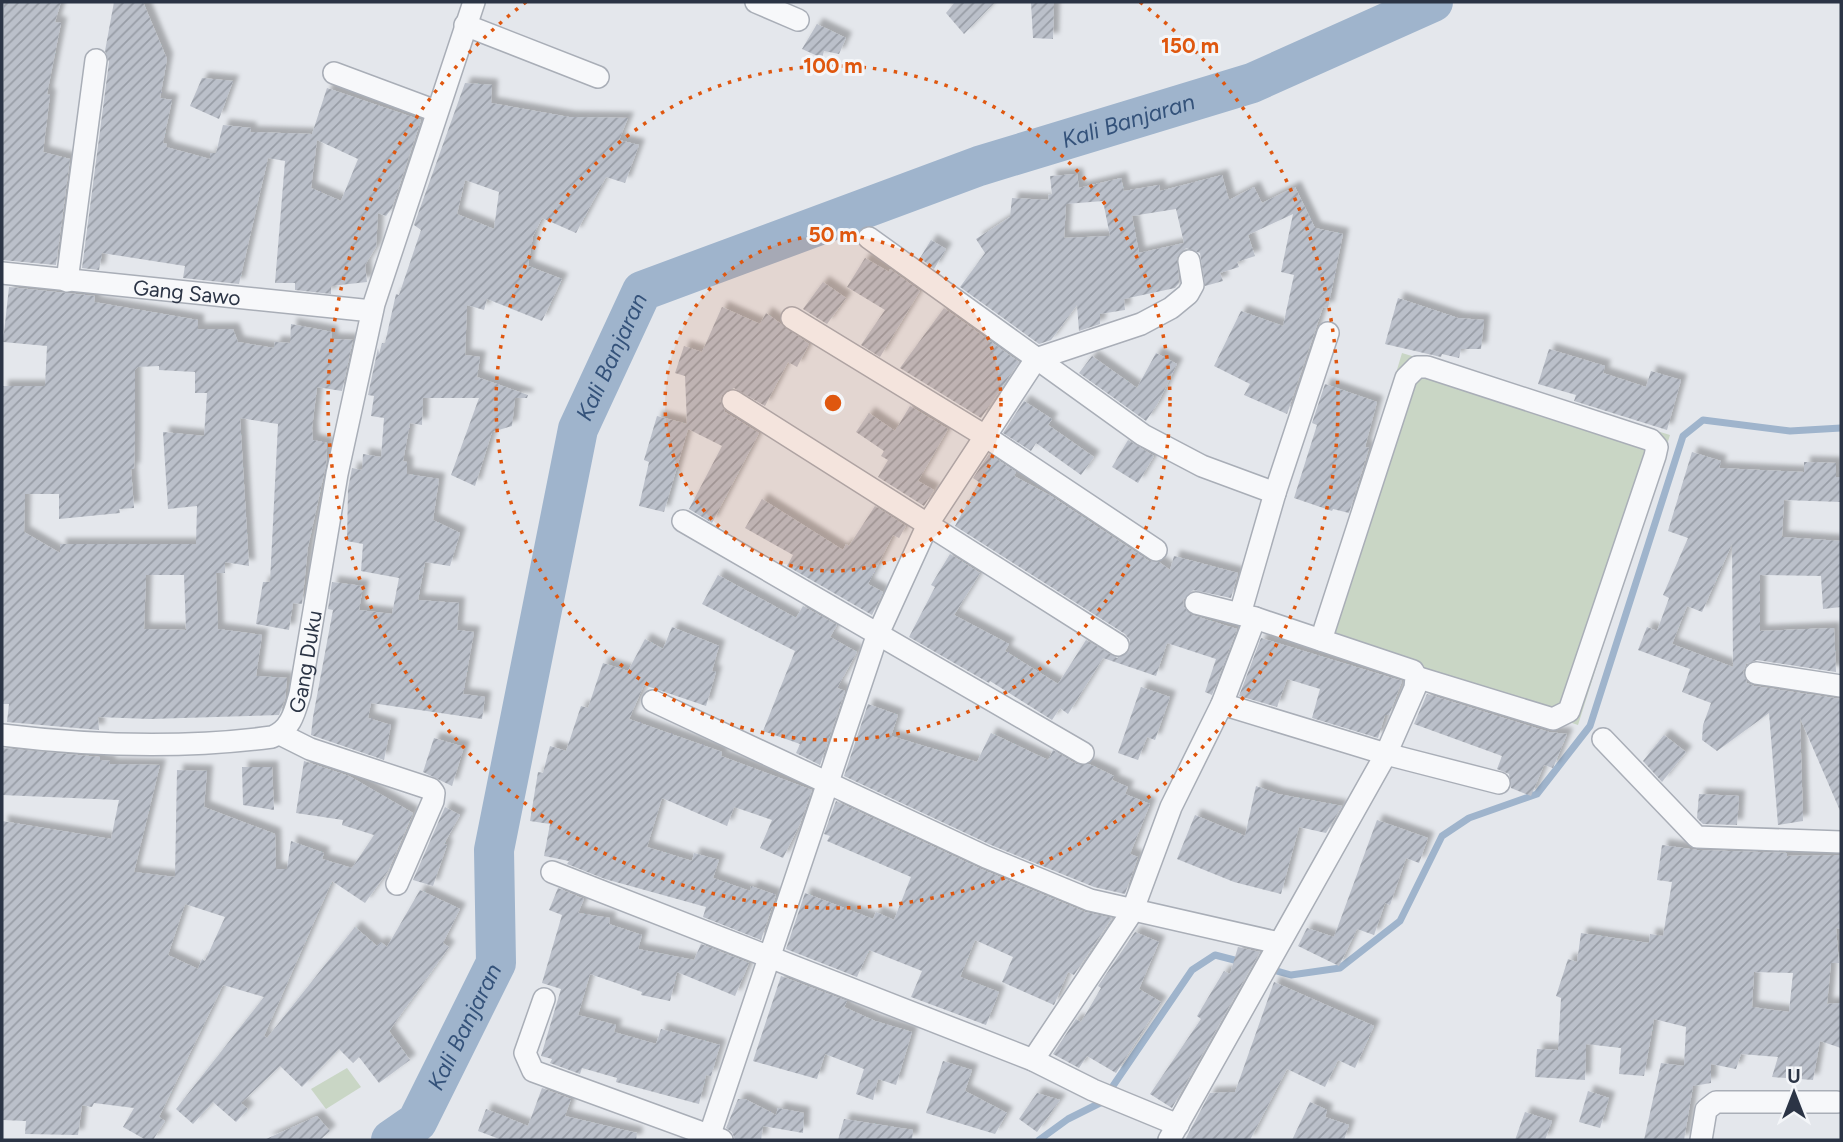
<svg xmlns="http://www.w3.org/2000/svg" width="1843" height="1142" font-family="Figtree,sans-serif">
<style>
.garden{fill:#c9d6c5}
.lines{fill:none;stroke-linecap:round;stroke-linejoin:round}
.stream{stroke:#9fb4cc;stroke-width:7}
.river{stroke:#9fb4cc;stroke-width:40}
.building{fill:url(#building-hatch);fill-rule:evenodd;filter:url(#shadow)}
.minor-casing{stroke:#a9aeb7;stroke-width:24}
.minor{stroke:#f7f8fa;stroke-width:21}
.ring{fill:none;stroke:#df570f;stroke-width:3.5;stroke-dasharray:3.5 7}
.labels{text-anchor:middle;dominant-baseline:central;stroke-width:6;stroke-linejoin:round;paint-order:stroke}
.street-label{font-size:21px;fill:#2b3445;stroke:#f4f6f9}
.water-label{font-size:23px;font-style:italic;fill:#34527a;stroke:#f4f6f9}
.centre{fill:#df570f;stroke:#f4f6f9;stroke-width:3.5}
.ring-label{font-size:21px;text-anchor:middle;font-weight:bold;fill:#df570f;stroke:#f4f6f9;stroke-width:6;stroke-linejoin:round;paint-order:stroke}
</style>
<defs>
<pattern id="building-hatch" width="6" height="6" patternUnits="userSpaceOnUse" patternTransform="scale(1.75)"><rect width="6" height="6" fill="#bbc0ca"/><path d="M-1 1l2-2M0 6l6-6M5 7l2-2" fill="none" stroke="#989da6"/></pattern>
<filter id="shadow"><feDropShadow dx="6" dy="-6" stdDeviation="2" flood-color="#0004"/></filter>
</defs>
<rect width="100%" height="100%" fill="#e4e7ec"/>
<g class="garden">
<path d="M1402,353l268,82 -92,290 -265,-89 40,-119z"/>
<path d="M347,1068l14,19 -35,22 -15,-20z"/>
</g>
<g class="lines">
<g class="stream">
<path d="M1270,969l21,6 49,-7 60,-47 42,-85 27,-18 68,-24 53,-68 93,-290 20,-16 87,11 51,-3"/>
<path d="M1039,1140l29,-21 34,-17 90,-132 23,-15 27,7"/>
</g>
<path class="river" id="s1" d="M391,1140l26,-18 79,-159 -2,-113 84,-421 64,-138 337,-125 273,-83 181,-81"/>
</g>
<g class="building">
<path d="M4,2h57l-6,20 6,1 -14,71 3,1 -7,57 27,7 -14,106 -54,-5z"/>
<path d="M114,2h29l24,57 -7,39 12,2 -9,43 4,1 -1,3 44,12v-6h6l7,-28 28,3 -1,4 62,2 15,-46 94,32 -29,88 -6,8 -8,-3 -2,34 -11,18 2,17 -36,4v8l-36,-4v-7h-20l10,-122 -17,-3 -29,126 -56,-6 2,-12 -83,-13 -3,17 -17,-2 27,-206 -4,-11zM317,140l41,19 -17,42 -30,-13z"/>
<path d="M955,2h40l-31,32 -18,-21z"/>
<path d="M1054,2l-1,37 -20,-1 -2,-35z"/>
<path d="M817,24l29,14 -7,16 -15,-3 -2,7 -20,-9z"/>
<path d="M202,78l31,3 -14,38 -29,-13z"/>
<path d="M465,83l27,2 -1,18 78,14 59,1 -9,22 20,5 -14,38 -19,-6 -30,56 -34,-15 -9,18 -5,30 34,13 -20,42 -55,-22 -3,11 -17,-5 -2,50 15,2 -3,20 51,18 -1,3h-12l-3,28 -20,6 -17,54 -24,-11 28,-77h-56l-1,27 -12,-2 -7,38 4,1v12l32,5 -6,41 27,13 -10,33 -25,-4 -7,38 41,3 -2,27 17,2 -11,62 22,3 -3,22 -111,-16 -3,15 23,7 -7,35 -73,-25 2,-18 20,-107 -5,-1 4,-27 31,4 -4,24 33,4 7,-36 -38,-7 2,-27 -16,-3 1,-52 4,-21 10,2 1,-16 18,3 3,-39 -13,-2 3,-20 -6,-1 10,-47 1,6 3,-11h3l11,-49 3,1 22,-65 -7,-5zM465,180l34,12 -5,37 -37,-15z"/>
<path d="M1077,174l2,14 42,-10 3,13 35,-6 1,6 62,-16 7,25 25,-13 8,16 33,-16 20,41 28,6 -15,74 -5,-1 -36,107 -43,-19 6,-11 -36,-18 27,-55 42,15 11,-51 -13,-3 12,-58 -45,21 7,21 -18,6 2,5 -19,6 3,8 -18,5 -5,-33 -14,-5 -9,9 2,26 -4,5 -51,11 1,11 -25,4v10l-21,7 -2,-26 -26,35 -12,4 -79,-57 25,-34 -9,-14 34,-22 2,-19 37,2 -1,-5 4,-1 -2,-18zM1103,201l7,35 -46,2 2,-34zM1176,209l8,34 -45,10 -7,-37z"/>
<path d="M931,240l15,9 -12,20 -14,-11z"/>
<path d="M865,258l24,14 1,-3 30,22 -40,66 -19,-12 24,-35 -38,-23z"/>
<path d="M823,282l23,16 -19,26 -24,-15z"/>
<path d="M9,287l86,9 -1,6 104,18v9h35l5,13 36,6 1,-6 15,1 1,-19 41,8v7l21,1 -11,51 -25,-4 -5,41 1,12 14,3 -1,22 -18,82 -6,57 -9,-1 -4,27 -33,-6 7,-42h7l8,-158 -38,-6 9,148 -24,-4v11h-9l2,56 44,6 -6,41 31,2 -2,21 -6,16 -129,4 -52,-2 1,13 -92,-8 2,-18h-7v-318h43l2,-40 -44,-4zM159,366v4l36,2v21h12l-3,43 -41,-4 5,77 29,-3 -1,38h-136v9l-36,-21 1,-38h34v25l61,-6 -1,-4 15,-1 -3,-39h3l1,-33v-66l3,-3zM146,575h38l2,55 -42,-1z"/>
<path d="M1398,298l60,20 26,2 -3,29h-20l-2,9 -17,-4 -1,3 -56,-13z"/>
<path d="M722,307l38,17 6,-11 43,31 -12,23 -9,-5 -23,44 -31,-18 -12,7 -2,6 5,11 34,21 -47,90 -23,-14 33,-63 -34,-17 -24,83 -25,-6 10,-44 -5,-2 13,-44 30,8 -2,-48 -10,-3 9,-27 18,6z"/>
<path d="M944,308l75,54 -38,56 -81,-50z"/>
<path d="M1549,349l56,17 -2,7 43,14 5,-16 30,9 -14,50 -93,-29 2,-6 -38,-11z"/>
<path d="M1156,353l21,11 -19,39 -12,18 -67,-48 13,-17 45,32z"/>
<path d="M1325,384l52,18 -12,45 4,1 -20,65 -16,-4 -1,2 -38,-13 23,-73 -5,-2z"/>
<path d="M1024,401l28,18 -4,6 46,32 -13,18 -45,-32 -5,8 -28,-18z"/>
<path d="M910,406l38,23 -30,52 16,9 -10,16 -46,-29 10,-17 -7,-4 3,-5 -28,-19 13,-19 26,18z"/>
<path d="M1128,440l26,16 -16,27 -26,-16z"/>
<path d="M1692,452l29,9 -2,7 85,4v-10l32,1v14h5v25l-57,-2 -2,37 59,4v66l-18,2 -2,-33 -61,-1v56l74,-3 2,44 -79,-12 -11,4 -3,8 4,11 7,3 87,13v114l-41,-95 3,103 -25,4 -9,-112 -52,38 -15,-11 1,-15 8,-22 -29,-11 8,-23 -52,-19 9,-23 10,4 12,-33 -6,-3 25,-57 -20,-7zM1732,544l1,123 -61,-23 15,-38 15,6z"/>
<path d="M989,454l27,18 -2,4 37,20 98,65 10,1 11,8 4,-14 64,17 -7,25 -38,-8 -10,10 1,7 8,8 45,14 -25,66 -7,-3 11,-33 -49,-16 -11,33 -53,-18 -35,56 -8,-6 -8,12 -62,-39 -1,2 -80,-46 26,-50 -4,-2 19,-31 30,19 -26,42 55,29 -4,7 53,33 28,-44 31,18 12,-7 1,-11 -5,-6 -170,-108 24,-44 -6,-4z"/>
<path d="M762,499l81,51 3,-6 3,2 26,-40 31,20 -7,12 -6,-3 -25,49 15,8 -11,23 -85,-49 6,-11 -48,-27z"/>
<path d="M718,575l78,43 7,-12 34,19 -7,12 27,15 -20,36 8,3 -25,74 -24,-12 4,-9 -37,-13 32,-80 -93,-47z"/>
<path d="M672,627l47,19 -7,25 4,1 -10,34 -62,-21 -15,34 93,33 -1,4 91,34 -12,34 -17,34 -23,-10 12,-28 -38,-13 -7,19 -65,-28 -15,49 45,14 2,-8 25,7 -6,18 37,13 1,-5 25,9 -15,45 -58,-23 3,-10 -101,-28 -38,-15 2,-3 -25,-5 6,-32 -20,-3 8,-49 5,1 7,-27 16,5 15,-45 7,2 15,-45 25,8 17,-32 18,10z"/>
<path d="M1261,638l141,43 -13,34h-4l-7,23 -66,-20 8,-29 -33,-10 -10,28 -38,-11z"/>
<path d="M1141,687l29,10 -15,43 -8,-3 -9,23 -20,-7z"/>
<path d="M1427,694l122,38 18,2 -14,34 -9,-3 -13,31 -20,-8 -2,-14 -12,-5 5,-13 -88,-32z"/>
<path d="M868,704l30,11 -7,21 86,26 14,-29 57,27 5,-10 23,14h13l25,12 -2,4 16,7 -3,7 25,10 -20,50 8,3 -13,37 -31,-7 -103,-42 -147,-69z"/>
<path d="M1664,735l22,17 -24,30 -19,-21z"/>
<path d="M434,738l30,9 -12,39 -29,-14z"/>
<path d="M2,748l98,9v3l10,1 -1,3 51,1 -26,107 41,5 2,-107 30,1 -3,36 71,27 1,35h11l4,-28 33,12 -2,6 30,9 22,-33 -32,-10 1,-5 -47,-7 8,-52 45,15 64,37 -25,58 -23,32 -33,-22 -68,155 3,2 88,-111 22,19 4,-4 6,5 33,-57 40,19 -17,34 6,4 -60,84 21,29 -31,23 -20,-26 -6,6 -14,-14 -37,38 -22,-21 -39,37 7,6 -12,13 -23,-20 -20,22 -17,-15 88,-112 -41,-12 -64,132 6,4 -12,19h-7l-23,-13 11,-19 -40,-5 -2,4 -10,-2 -4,30 -53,-1 1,-13 -24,-1v-299l109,18 8,-39 -117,-5zM185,904l40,13 -20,44 -3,-2 -4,10 -30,-14z"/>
<path d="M242,767h30l2,43 -31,-5z"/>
<path d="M1256,786l22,8 64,12 -16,27 -27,-6 -18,67 -47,-12 -57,-23 18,-44 50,21z"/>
<path d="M1699,794l40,2 -2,29 -34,-1 -6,-6z"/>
<path d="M836,801l145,68 104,43 27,6 -38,57 -6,-3 -14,33 -52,-23 11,-25 -38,-17 -15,37 39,15 -13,33 -75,-28 11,-26 -53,-21 -12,27 -71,-28 19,-56 68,26 3,-7 18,8 17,-43 -84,-36 3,-5 -6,-2z"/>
<path d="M445,807l15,8 -16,29 3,1 -14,41 -20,-6z"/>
<path d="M1377,820l51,18 -9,25 -13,-5 -16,47 -5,-2 -11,32 -17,-6 -18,37 -41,-20 9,-18 27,9z"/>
<path d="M1662,845l35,5 90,3v3l54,-1v74l-5,-1 3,35h-8l-4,41 14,-1v45l-21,-7 -7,39 -41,-3 6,-20 -37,-3 -5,15 -25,-5v19l-18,3 -9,54h-40l17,-77 23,3 2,-39 -32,-8 -10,57 -25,-2 2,-26 -35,-4 -1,36 -50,-3 2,-28 21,1 3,-52 -5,-2 12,-37 9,3 4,-29 68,10 1,-9 13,2 9,-54 -15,-2zM1754,972l39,1 -4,39 -37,-5z"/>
<path d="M558,888l26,11 -6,14 32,5 -1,6 33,11 -4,14 56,11 7,-16 48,19 -14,33 -58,-24 -7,29 -29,-6 1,-3 -52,-18 -12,41 38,10 -2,7 42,12 5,-15 59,16 -9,31 -5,-1 -7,29 -83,-22 1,-4 -35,-10 -2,6 -30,-11 2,-4 -11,-3 20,-67 -19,-6 20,-68 -13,-5z"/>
<path d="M1135,932l24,10 -20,47 22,13 -45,71 -29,-17 -8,12 -26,-14 23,-35 5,3 20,-34 -3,-2z"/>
<path d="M1238,947l22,5 -88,156 -22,-14 51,-75 -4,-3 27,-45 6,3z"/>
<path d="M781,976l66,25 -3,6 31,14 37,11 -16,53 -18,-6 -5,21 -17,-6 8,-25 -39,-15 -8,25 -64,-18z"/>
<path d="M1274,982l100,44 -19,42 -17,-8 -13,27 -38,-18 -37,71h-65l25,-47 25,-1z"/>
<path d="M943,1061l29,9 -7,21 42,22 -12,21 -69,-21z"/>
<path d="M542,1088l29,11 -6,17 72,17 -1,7h-134l-24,-9 8,-22 42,17z"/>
<path d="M1588,1091l21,7 -9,30 -21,-6z"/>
<path d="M1037,1093l23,7 -23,32 -18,-13z"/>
<path d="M738,1099h7l31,16 2,-7 26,5 -1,20 -40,-7 -2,14h-26l-3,-8 -6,-4z"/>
<path d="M1310,1102l17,8 -2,7 24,8 -5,15h-52z"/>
<path d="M1525,1112l27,9 -7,19h-30z"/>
<path d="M317,1116l13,15 -10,9h-56z"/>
<path d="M844,1119l69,11 -1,10h-74z"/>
</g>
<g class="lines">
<g class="minor-casing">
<g id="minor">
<path d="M756,2l42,18"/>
<path d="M465,25l133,52"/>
<path d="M334,73l102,38"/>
<path d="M869,238l274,197 59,31 73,27"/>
<path id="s2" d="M2,273l370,38"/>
<path d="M67,281l29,-221"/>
<path d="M792,318l193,118 171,114"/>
<path d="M733,401l385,244"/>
<path d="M683,521l400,232"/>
<path d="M1240,614l35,-121 53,-160"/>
<path d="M1321,640l85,-262 11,-11h10l224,73 6,7 -2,9 -86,255 -16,8 -137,-42"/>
<path d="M1756,673l85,13"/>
<path d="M653,701l333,156 104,43 189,43"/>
<path d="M1222,704l164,50 113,29"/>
<path d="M280,734l30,15 121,40 3,4 -1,8 -36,83"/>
<path id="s3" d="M2,735c90,11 180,14 270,2 19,-7 23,-26 28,-43l37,-220 37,-170 100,-302"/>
<path d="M1603,739l94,98 144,5"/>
<path d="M552,872l481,188 60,30 85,35"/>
<path d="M544,999l-19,54 8,18 189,69"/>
<path d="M1033,1060l99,-148 39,-105 51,-103 33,-86 -59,-15"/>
<path d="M708,1140l169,-504 52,-114 107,-163 105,-35 30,-16 17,-14 5,-9 -4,-24"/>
<path d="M1169,1140l217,-386 29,-66 1,-11 -3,-6 -158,-53"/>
<path d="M1701,1140l5,-30 10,-8h121"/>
</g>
</g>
<use href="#minor" class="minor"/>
</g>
<circle cx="833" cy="403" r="168" fill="#df570f" fill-opacity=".12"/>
<g class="ring">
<circle cx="833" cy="403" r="168"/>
<circle cx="833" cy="403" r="337"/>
<path d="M1140 2A505 505 0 1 1 526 2"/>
</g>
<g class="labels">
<g class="street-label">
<text stroke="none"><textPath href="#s2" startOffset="186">Gang Sawo</textPath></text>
<text stroke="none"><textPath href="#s3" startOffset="357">Gang Duku</textPath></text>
</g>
<g class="water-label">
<text stroke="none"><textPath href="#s1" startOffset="1419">Kali Banjaran</textPath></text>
<text stroke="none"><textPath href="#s1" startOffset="831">Kali Banjaran</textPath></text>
<text stroke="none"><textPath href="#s1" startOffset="138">Kali Banjaran</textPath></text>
</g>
</g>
<circle cx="833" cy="403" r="10" class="centre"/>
<g class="ring-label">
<text x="1190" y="53">150 m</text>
<text x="833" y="73">100 m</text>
<text x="833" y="242">50 m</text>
</g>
<rect width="1843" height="1142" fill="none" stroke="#2b3445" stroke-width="7"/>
<g transform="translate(1794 1093)" stroke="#f4f6f9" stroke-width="5" paint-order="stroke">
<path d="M0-5L12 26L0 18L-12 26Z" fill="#2b3445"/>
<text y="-10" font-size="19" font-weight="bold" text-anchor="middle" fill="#2b3445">U</text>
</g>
</svg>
